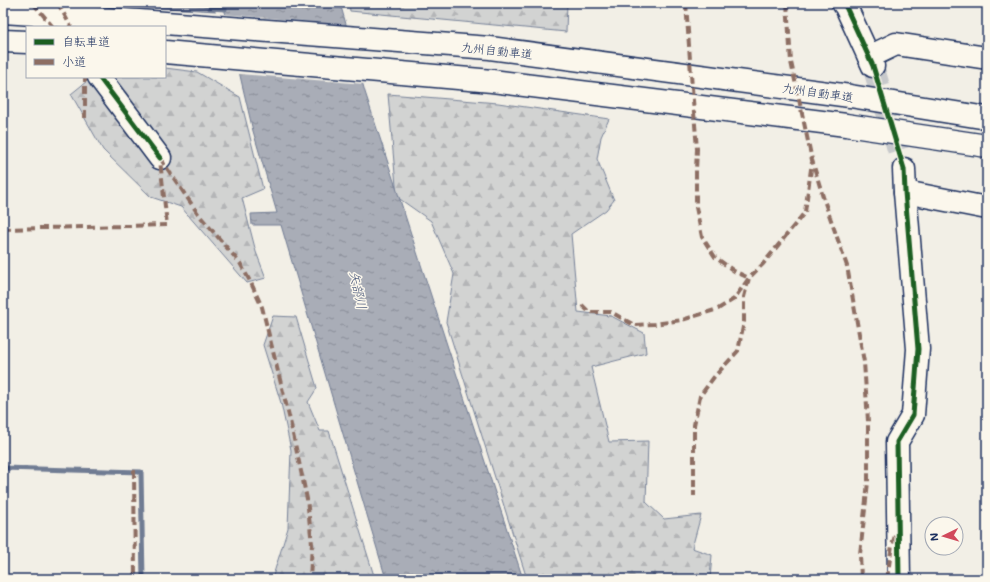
<svg xmlns="http://www.w3.org/2000/svg" width="990" height="582" font-family="Mali,'Klee One',sans-serif">
<style>
.forest{fill:url(#forest-firs);stroke:#768198}
.water{fill:url(#water-ripples);stroke:#707b93}
.pier{fill:#f2efe6}
.lines{fill:none;stroke-linecap:round;stroke-linejoin:round}
.stream{stroke:#707b93;stroke-width:5}
.minor-tunnel{stroke:#c7c9cb;stroke-width:22;stroke-dasharray:22 11;stroke-linecap:butt}
.minor-casing{stroke:#1b2f5e;stroke-width:25}
.highway-casing{stroke:#1b2f5e;stroke-width:25}
.minor{stroke:#fbf7ec;stroke-width:22}
.highway{stroke:#fbf7ec;stroke-width:22}
.quiet{stroke:#8d6e63;stroke-width:4;stroke-dasharray:8 4;stroke-linecap:butt}
.cycleway-casing{stroke:#fbf7ec;stroke-width:8}
.cycleway{stroke:#1b5e20;stroke-width:5}
.labels{text-anchor:middle;dominant-baseline:central;stroke-width:3;stroke-linejoin:round;paint-order:stroke}
.street-label{font-size:12px;fill:#1b2f5e;stroke:#fbf7ec}
.water-label{font-size:13px;font-style:italic;fill:#465579;stroke:#fbf7ec}
</style>
<defs>
<pattern id="forest-firs" width="22" height="20" patternUnits="userSpaceOnUse"><rect width="22" height="20" fill="#d2d3d2"/><path d="M5 1l3.5 6h-7zM16 11l3.5 6h-7z" fill="#b4b5b7"/></pattern>
<pattern id="water-ripples" width="26" height="14" patternUnits="userSpaceOnUse"><rect width="26" height="14" fill="#a9adb7"/><path d="M2 4q2-2 4 0t4 0M15 11q2-2 4 0t4 0" fill="none" stroke="#898d98"/></pattern>
</defs>
<rect width="100%" height="100%" fill="#f2efe6"/>
<filter id="ink" filterUnits="userSpaceOnUse"><feTurbulence type="fractalNoise" baseFrequency=".025" numOctaves="2"/><feDisplacementMap in="SourceGraphic" scale="8" xChannelSelector="R" yChannelSelector="G"/><feConvolveMatrix kernelMatrix="1 2 1 2 8 2 1 2 1" color-interpolation-filters="sRGB"/></filter>
<g filter="url(#ink)">
<g class="forest">
<path d="M349,3h218l-1,29 -216,-21z"/>
<path d="M165,68l32,4 43,25 23,92 -21,9 14,54 10,26 -19,5 -66,-76 -30,-10 -48,-47 -32,-56 21,-17h73z"/>
<path d="M388,94l110,9 111,16 -8,18 -4,22 17,41 -8,10 -35,24 7,78 33,4 33,17 2,20 -55,14 18,75 39,-1 -2,61 18,17 37,-4 -9,33 20,7 -2,24h-183l-81,-257 8,-48 -23,-53 -34,-24z"/>
<path d="M273,316l23,1 21,71 -9,14 12,29h9l46,148h-103l16,-51 3,-78 -10,-47 -18,-58z"/>
</g>
<g class="water">
<path d="M83,3h56l77,4v4z"/>
<path d="M223,3h117l25,89 158,487h-137l-105,-354h-29l-1,-11 26,-1 -24,-82z"/>
</g>
<path class="pier" d="M224,14l124,11 17,59 -127,-10z"/>
<g class="lines">
<g class="stream">
<path d="M210,8l15,1"/>
<path d="M3,468l138,4 2,107"/>
</g>
<path class="minor-tunnel" d="M873,66l31,103"/>
<g class="minor-casing">
<g id="minor">
<path d="M843,3l3,4 27,59"/>
<path d="M869,57l27,-13 91,14"/>
<path d="M99,77l61,81"/>
<path d="M905,192l82,16"/>
<path d="M899,579l-2,-137 16,-27 5,-66 -13,-157 -1,-23"/>
</g>
</g>
<g class="highway-casing">
<g id="highway">
<path d="M3,12l136,9 351,27 360,48 137,22"/>
<path d="M3,41l24,1"/>
<path d="M165,52l327,29 354,44 141,21"/>
</g>
</g>
<use href="#minor" class="minor"/>
<use href="#highway" class="highway"/>
<g class="quiet">
<path d="M33,3l20,24"/>
<path d="M58,3l13,24"/>
<path d="M686,3l6,85 5,61 -1,21v37l6,30 13,20 19,14 15,7 -5,19v25l-6,29 -24,26 -14,19 -6,29v71"/>
<path d="M787,3l4,59 21,98 12,40 23,66 17,96 4,59v61l-8,72 1,25"/>
<path d="M85,118v-41"/>
<path d="M160,158l39,57 41,48 11,20 11,24 27,109 18,83 5,45 -2,35"/>
<path d="M3,229l164,-4 -7,-65"/>
<path d="M582,305l7,7h22l23,13 21,-1 27,-4 36,-11 16,-10 15,-21 14,-14 42,-52 7,-50"/>
<path d="M134,470l1,109"/>
<path d="M887,579l5,-34 3,-9"/>
</g>
<g class="cycleway-casing">
<g id="cycleway">
<path d="M843,3l3,4 27,59 31,103 1,23 13,157 -5,66 -16,27 2,137"/>
<path d="M99,77l61,81"/>
</g>
</g>
<use href="#cycleway" class="cycleway"/>
</g>
</g>
<g class="labels">
<g class="street-label">
<text transform="translate(497 50) rotate(6)">九州自動車道</text>
<text transform="translate(818 92) rotate(8)">九州自動車道</text>
</g>
<g class="water-label">
<text transform="translate(359 290) rotate(78)">矢部川</text>
</g>
</g>
<rect width="990" height="582" fill="none" stroke="#fbf7ec" stroke-width="16"/>
<rect x="8" y="8" width="974" height="566" fill="none" stroke="#1b2f5e" stroke-width="1.5" filter="url(#ink)"/>
<rect x="26" y="26" width="140" height="52" fill="#fbf7ec" stroke="#a1a7b3"/>
<rect x="34" y="39" width="20" height="6" fill="#1b5e20" stroke="#a1a7b3"/>
<text x="62" y="46" font-size="12" fill="#1b2f5e">自転車道</text>
<rect x="34" y="59" width="20" height="6" fill="#8d6e63" stroke="#a1a7b3"/>
<text x="62" y="66" font-size="12" fill="#1b2f5e">小道</text>
<g transform="translate(944 536) rotate(265)"><circle r="19" fill="#fbf7ec" stroke="#a1a7b3"/>
<path d="M0-3L7 15L0 10L-7 15Z" fill="#d1495b"/>
<text y="-6" font-size="11" font-weight="bold" text-anchor="middle" fill="#1b2f5e">N</text>
</g>
</svg>
